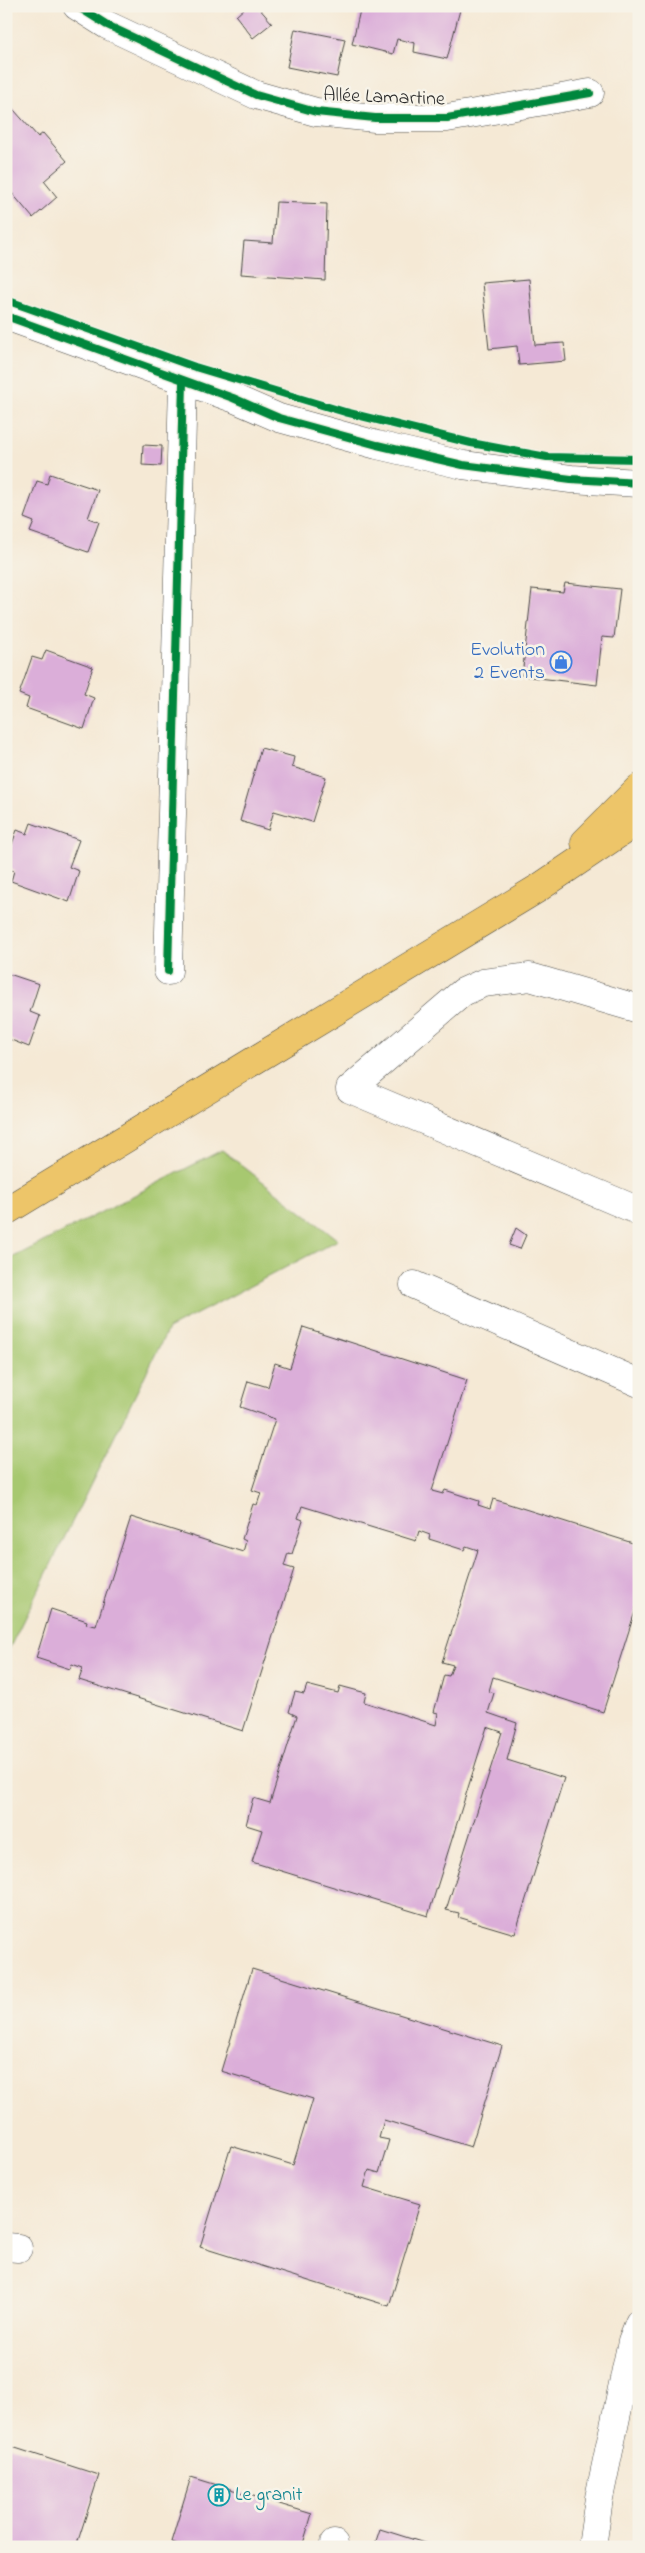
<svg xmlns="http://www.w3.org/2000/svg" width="645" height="2553" font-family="'Indie Flower',sans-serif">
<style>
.green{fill:#a7c870;stroke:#697a4e}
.building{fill:#dbaed9}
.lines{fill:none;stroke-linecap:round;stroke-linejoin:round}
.minor-casing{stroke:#494844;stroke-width:29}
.major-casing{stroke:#494844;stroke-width:29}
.minor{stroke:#fff;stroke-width:28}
.major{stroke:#edc569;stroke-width:28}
.cycleway-casing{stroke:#f7f3e8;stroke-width:11}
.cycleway{stroke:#00873e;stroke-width:8}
.labels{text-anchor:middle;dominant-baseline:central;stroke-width:5;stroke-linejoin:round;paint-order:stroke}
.street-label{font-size:20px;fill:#2b2b2b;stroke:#f7f3e8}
.shop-label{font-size:20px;fill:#366cbe;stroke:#f7f3e8;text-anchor:end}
.culture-label{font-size:20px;fill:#0d838f;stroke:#f7f3e8;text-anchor:start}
</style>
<rect width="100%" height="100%" fill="#f7f3e8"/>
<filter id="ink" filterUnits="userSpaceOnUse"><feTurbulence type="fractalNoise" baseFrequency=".02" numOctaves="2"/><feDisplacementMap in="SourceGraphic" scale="10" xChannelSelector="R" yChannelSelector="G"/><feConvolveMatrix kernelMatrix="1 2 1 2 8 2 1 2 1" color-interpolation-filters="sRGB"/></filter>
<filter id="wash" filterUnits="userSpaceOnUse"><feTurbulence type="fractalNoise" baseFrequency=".0096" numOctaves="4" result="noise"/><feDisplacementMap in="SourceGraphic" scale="20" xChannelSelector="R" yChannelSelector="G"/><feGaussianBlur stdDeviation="1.12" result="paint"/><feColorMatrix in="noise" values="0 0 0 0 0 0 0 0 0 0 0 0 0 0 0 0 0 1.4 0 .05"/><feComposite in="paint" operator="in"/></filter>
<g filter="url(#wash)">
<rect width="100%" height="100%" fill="#f5e9d5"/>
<path class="green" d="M222,1150l116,90 -170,89 -162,326v-394z"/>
<g id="blocks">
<g class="building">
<path d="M247,6h10l15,17 -19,15 -17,-22z"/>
<path d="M361,6h100l-14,53 -33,-7 1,-9 -18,-4 -4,15 -41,-10z"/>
<path d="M295,29l50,10 -8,38 -50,-10z"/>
<path d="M6,101l32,36 5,-4 24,28 -23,20 13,16 -24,21 -27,-32z"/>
<path d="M276,202l51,2 -2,76 -84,-6 3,-33 29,2z"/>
<path d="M529,279l6,66 29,-2 2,18 -47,4 -2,-19 -28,3 -7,-66z"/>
<path d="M143,445l19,1 -1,20 -19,-1z"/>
<path d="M50,474l48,16 -10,28 11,4 -11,30 -58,-20 4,-10 -10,-4 13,-37 10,3z"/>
<path d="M565,583l55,6 -6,49 -12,-1 -5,48 -75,-9 10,-87 31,3z"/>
<path d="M46,650l47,17 -9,27 10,4 -10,31 -58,-21 3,-10 -10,-4 13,-37 10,3z"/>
<path d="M261,748l33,9 -2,10 34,10 -14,45 -38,-11 -6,19 -28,-9z"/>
<path d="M31,823l48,17 -10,27 10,4 -10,31 -58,-21 3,-10 -8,-3v-7l11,-31 10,4z"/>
<path d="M6,973l33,11 -9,28 10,4 -11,31 -23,-9z"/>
<path d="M516,1228l10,7 -6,14 -11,-4z"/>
<path d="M303,1327l164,53 -35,111 11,3 2,-4 34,11 -1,4 12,4 3,-10 146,46v54l-36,113 -110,-35 -4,14 5,2 -6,20 29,10 -10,37 57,18 -49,156 -57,-17 1,-4 -13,-3 56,-178 -15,-5 -59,189 -176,-54 10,-32 -16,-5 7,-27 17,5 27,-87 -8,-4 6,-20 9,2 3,-9 31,8 2,-7 26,7 -2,9 72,23 2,-12 -4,-1 10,-37 5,1 4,-11 -11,-3 36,-112 -12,-4 -2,4 -35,-11 1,-4 -11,-4 -3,10 -114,-35 -4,12 5,2 -11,34 -4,-1 -4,13 10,3 -51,162 -164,-51 4,-12 -11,-4 -2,5 -34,-11 15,-49 36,12 -1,3 10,2 35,-109 112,35 3,-11 -4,-2 11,-35 4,1 4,-12 -9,-3 23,-71 -35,-12 8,-26 20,6 7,-24 15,5z"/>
<path d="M252,1969l250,77 -31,101 -87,-27 -5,18 10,2 -10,33 -10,-3 -5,17 56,17 -31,102 -189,-59 31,-101 62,19 20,-66 -92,-28z"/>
<path d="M6,2445l93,30 -23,72h-70z"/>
<path d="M191,2477l121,37 -10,33h-117l-14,-5z"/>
<path d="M380,2529l54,17v1h-60z"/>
</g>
</g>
</g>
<g filter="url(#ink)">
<use href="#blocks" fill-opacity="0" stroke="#494844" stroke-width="1"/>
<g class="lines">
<g class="minor-casing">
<g id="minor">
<path d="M77,6l30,19 149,70 60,17 59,6h72l143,-25"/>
<path d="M6,316l227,82 46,20 98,27 86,20 108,14 68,4"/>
<path d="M168,971l15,-589"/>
<path d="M639,1009l-109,-32 -47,6 -20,9 -113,97 289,122"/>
<path d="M414,1285l225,98"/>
<path d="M6,2247l12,1"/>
<path d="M334,2547v-3"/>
<path d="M592,2547l7,-49 33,-157 7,-18"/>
</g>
</g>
<g class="major-casing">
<g id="major">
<path d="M585,842l54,-54"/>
<path d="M6,1211l531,-322 102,-69"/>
</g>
</g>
<use href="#minor" class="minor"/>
<use href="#major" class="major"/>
<g class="cycleway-casing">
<g id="cycleway">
<path d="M77,6l30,19 149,70 60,17 59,6h72l143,-25"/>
<path d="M6,300l189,67 150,45 126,31 76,14 92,2"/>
<path d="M6,316l227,82 46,20 98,27 86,20 108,14 68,4"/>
<path d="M168,971l15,-589"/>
</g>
</g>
<use href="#cycleway" class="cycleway"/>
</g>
</g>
<defs>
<g id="shop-ring" transform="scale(1.125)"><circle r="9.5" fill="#f7f3e8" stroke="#3f7fe0" stroke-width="1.5"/><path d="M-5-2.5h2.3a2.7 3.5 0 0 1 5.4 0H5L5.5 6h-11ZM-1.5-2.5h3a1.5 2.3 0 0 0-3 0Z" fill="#3f7fe0"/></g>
<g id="building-ring" transform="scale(1.125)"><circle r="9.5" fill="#f7f3e8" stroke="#0f9aa8" stroke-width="1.5"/><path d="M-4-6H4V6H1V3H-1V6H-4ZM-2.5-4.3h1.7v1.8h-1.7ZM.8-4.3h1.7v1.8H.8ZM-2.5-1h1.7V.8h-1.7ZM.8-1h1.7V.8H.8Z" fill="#0f9aa8"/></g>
</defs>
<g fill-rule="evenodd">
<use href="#shop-ring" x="561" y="662"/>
<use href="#building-ring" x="219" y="2495"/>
</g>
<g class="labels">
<g class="street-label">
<text transform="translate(384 98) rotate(2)">Allée Lamartine</text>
</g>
<g class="shop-label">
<text x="545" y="650">Evolution<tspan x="545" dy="23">2 Events</tspan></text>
</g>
<g class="culture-label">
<text x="235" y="2495">Le granit</text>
</g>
</g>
<rect width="645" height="2553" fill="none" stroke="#f7f3e8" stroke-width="25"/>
</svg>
